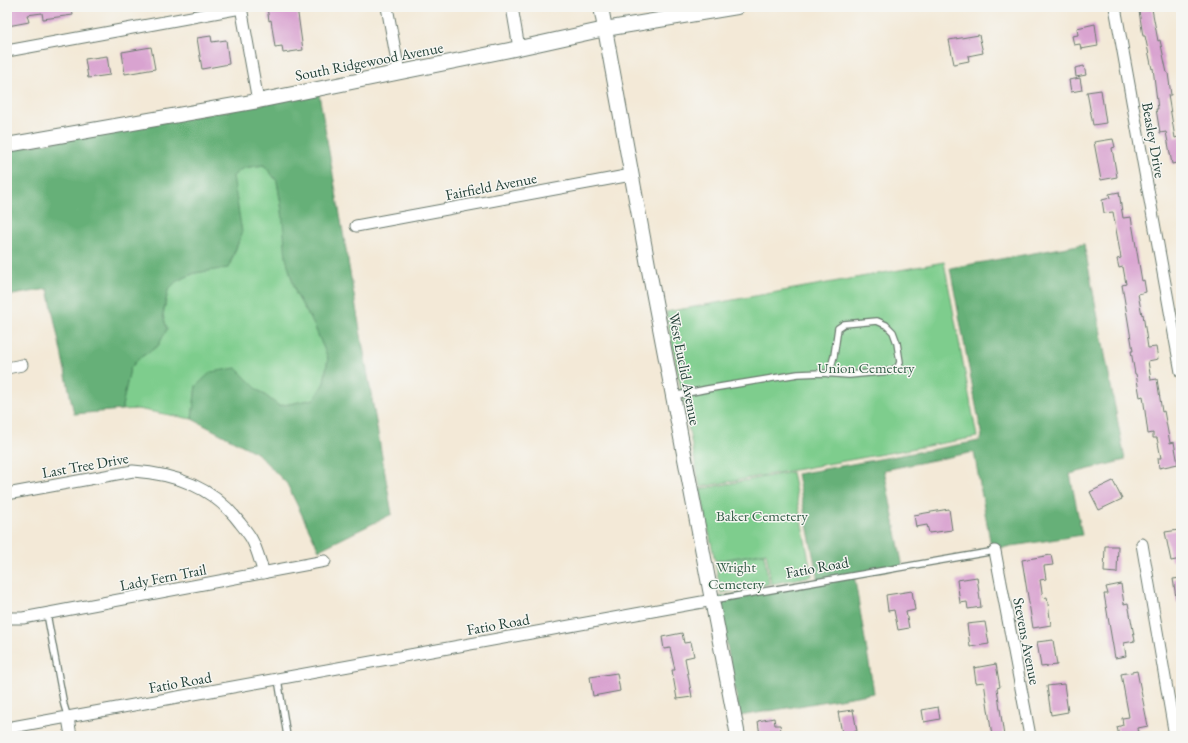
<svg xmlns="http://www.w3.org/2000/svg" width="1188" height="743" font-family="'EB Garamond',serif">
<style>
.green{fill:#7ecd8d;stroke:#4e8560}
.forest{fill:#66b078;stroke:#427656}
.building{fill:#d9a3d0}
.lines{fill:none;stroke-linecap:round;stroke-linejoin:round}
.service-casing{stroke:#69796d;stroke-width:8}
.minor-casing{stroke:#69796d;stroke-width:13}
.tertiary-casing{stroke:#69796d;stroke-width:16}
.service{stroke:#fff;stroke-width:5.5}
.minor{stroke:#fff;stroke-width:11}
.tertiary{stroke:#fff;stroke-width:14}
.labels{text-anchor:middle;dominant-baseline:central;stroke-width:3;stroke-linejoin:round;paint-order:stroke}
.street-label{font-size:15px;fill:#1f3d34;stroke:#f6f6f2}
.park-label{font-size:15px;fill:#37614a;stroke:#f6f6f2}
</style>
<rect width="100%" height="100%" fill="#f6f6f2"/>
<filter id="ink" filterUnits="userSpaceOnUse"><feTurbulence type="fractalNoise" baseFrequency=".025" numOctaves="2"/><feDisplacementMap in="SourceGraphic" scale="8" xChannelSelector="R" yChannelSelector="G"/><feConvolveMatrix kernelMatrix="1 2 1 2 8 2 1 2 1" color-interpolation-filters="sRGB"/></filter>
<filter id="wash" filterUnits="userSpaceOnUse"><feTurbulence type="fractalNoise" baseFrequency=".012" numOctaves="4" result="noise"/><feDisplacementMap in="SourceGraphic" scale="16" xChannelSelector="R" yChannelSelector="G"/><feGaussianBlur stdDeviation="0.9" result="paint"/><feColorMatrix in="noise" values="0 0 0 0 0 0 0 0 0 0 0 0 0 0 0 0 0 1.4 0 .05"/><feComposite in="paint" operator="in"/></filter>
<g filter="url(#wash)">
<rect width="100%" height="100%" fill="#f3e9d7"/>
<g class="green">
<path d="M264,165l13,16 19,113 17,29 15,35 -4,25 -10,16 -35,7 -21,-16 -22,-22 -40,18 -4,33 -55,-10 -15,1v-4l8,-37 8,-10 20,-13 9,-17 -4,-14 5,-25 9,-9 18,-8 34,-6 13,-34 -10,-57 11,-8z"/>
<path d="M944,262l33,175 -277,50 -34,-175z"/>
<path d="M792,472l20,104 -41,8 -5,-32 -51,9 -15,-72z"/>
<path d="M764,553l5,31 -48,9 -6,-31z"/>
</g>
<g class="forest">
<path d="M319,94l73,420 -73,36 -32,-66 -30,-31 -65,-34 4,-33 15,-14 25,-4 22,22 21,16 35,-7 10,-16 4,-25 -15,-35 -17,-29 -10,-36 -4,-48 -5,-29 -13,-16 -21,3 -10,8 9,57 -14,35 -33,5 -18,8 -9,9 -5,25 4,14 -9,17 -20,13 -8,10 -8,37v4l-48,4 -26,-125 -41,7v-146z"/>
<path d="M1084,244l41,216 -55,14 12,61 -82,13v-3l-9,1 -17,-94 -90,18 19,98 -49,7 20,118 -134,23 -22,-119 97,-17 2,-2v-3l-20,-101 182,-33 2,-2 1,-2 -32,-169z"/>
</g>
<g id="blocks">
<g class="building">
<path d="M7,7h65l1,8 -30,4 -1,-6 -15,2 2,7 -21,4z"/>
<path d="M267,7h30l6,43 -20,3 -1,-7 -7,1 -4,-27 -2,1z"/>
<path d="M1152,9l6,32 2,-1 7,33h1l3,22h-3l7,43 6,-2v26l-9,2 -6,-32 -6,1 -4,-24h2l-5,-41 -1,1 -7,-33h-2l-4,-25z"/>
<path d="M1095,24l3,22 -17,3 -1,-5 -6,1 -2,-9 6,-1 -1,-7z"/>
<path d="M979,35l4,18 -15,3 1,5 -15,3 -5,-24z"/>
<path d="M211,36l1,6 14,-2 3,24 -27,5 -5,-31z"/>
<path d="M151,47l4,22 -30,5 -3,-22z"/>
<path d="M107,56l3,19 -22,3 -3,-19z"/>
<path d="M1084,66l2,9 -10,2 -1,-9z"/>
<path d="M1080,78l2,12 -11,2 -2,-12z"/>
<path d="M1101,90l5,33 -13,2 -6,-33z"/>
<path d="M1113,139l2,8 -3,1 5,29 -16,3 -7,-38z"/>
<path d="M1119,192l4,26 8,-1 11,64 2,-1 2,12 -8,2 4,21 1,-1 5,34 8,-1 2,12 -10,2 3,19 6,-1 5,33 2,-1 6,32 4,-1 4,22 -19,4 -1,-10h3l-4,-20h-4v-5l-5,1 -5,-38 -3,1 -4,-23h-1l-4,-23h2l-11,-66 4,-1 -3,-17 -4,1 -2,-9 4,-1 -8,-46 -9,1 -2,-13 8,-2 -1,-4z"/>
<path d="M1113,481l9,18 -23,11 -9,-18z"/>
<path d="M949,509l3,21 -23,3 -2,-8 -11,2 -2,-12z"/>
<path d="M1179,530l2,10v19l-10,2 -6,-29z"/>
<path d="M1105,546h13l-1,27 -13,-1z"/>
<path d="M1051,555l2,10 -9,1 2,13 -6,1 3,18 4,-1 4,28 -18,3 -11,-68z"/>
<path d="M977,577l4,30 -13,2 -1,-7 -7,1 -3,-23z"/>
<path d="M1181,578v24l-4,1 -4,-24z"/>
<path d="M1121,584l3,20 4,-1 7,38 -11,2 2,13 -11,2 -11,-64h4l-2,-7z"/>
<path d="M912,591l3,19 -9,2 3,16 -11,2 -4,-20 -6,1 -2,-16z"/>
<path d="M985,622l4,22 -19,3 -3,-23z"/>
<path d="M682,633l2,10 7,-1 3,14 -9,2 7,39 -15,2 -5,-29h3l-5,-22 -6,1 -2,-12z"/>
<path d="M1053,640l4,25 -16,2 -4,-25z"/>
<path d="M996,664l4,23 -3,1 7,48h-12l-8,-54 -8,1 -2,-15z"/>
<path d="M1137,671l11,55 -10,2 1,8h-20l-2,-9 6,-2 -1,-7 7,-1 -8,-43z"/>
<path d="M617,673l3,18 -27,5 -3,-19z"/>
<path d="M1064,684l4,28 -17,3 -4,-29z"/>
<path d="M938,707l2,12 -16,3 -2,-12z"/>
<path d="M853,710l4,21 -15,2 -4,-21z"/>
<path d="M774,718l1,7h5l2,11h-22l-2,-15z"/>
</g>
</g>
</g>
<g filter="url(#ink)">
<use href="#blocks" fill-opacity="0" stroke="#69796d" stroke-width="1"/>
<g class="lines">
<g class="service-casing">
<g id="service">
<path d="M673,396l34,-7 91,-15 24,-1 27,2 42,-4 7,-4 2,-5 -3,-19 -4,-11 -7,-7 -9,-4 -33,3 -6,4 -4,28 -5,18"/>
<path d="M713,600l282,-49"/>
<path d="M47,614l17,91 4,13"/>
<path d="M278,679l9,57"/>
</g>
</g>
<g class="minor-casing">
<g id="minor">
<path d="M241,7l17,94"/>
<path d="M387,7l12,65"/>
<path d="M512,7l7,41"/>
<path d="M1115,7l66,365"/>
<path d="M7,51l234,-43"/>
<path d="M356,226l275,-51"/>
<path d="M7,368l15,-3"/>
<path d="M7,494l126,-23c43,3 80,16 107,52 4,5 8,10 11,15 6,10 9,24 13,35"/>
<path d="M1142,544l33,192"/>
<path d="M995,551l35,185"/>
<path d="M7,618h16l302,-57"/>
<path d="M68,718l3,18"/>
<path d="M7,728l706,-128"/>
</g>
</g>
<g class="tertiary-casing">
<g id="tertiary">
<path d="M601,7l47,258 90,471"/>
<path d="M7,145l251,-44 261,-53 86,-19 132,-22"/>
</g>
</g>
<use href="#service" class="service"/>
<use href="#minor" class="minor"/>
<use href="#tertiary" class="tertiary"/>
</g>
</g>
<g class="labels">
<g class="street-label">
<text transform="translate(369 61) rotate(-11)">South Ridgewood Avenue</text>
<text transform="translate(1154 140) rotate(80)">Beasley Drive</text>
<text transform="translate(491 186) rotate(-11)">Fairfield Avenue</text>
<text transform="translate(685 369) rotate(79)">West Euclid Avenue</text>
<text transform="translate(85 465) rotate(-10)">Last Tree Drive</text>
<text transform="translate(817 567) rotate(-10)">Fatio Road</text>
<text transform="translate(163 577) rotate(-11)">Lady Fern Trail</text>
<text transform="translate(498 624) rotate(-10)">Fatio Road</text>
<text transform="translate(1027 641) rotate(79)">Stevens Avenue</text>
<text transform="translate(180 682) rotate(-10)">Fatio Road</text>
</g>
<g class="park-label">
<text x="866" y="367">Union Cemetery</text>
<text x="762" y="515">Baker Cemetery</text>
<text x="736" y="566">Wright<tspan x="736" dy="17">Cemetery</tspan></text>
</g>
</g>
<rect width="1188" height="743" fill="none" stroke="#f6f6f2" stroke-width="24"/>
</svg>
